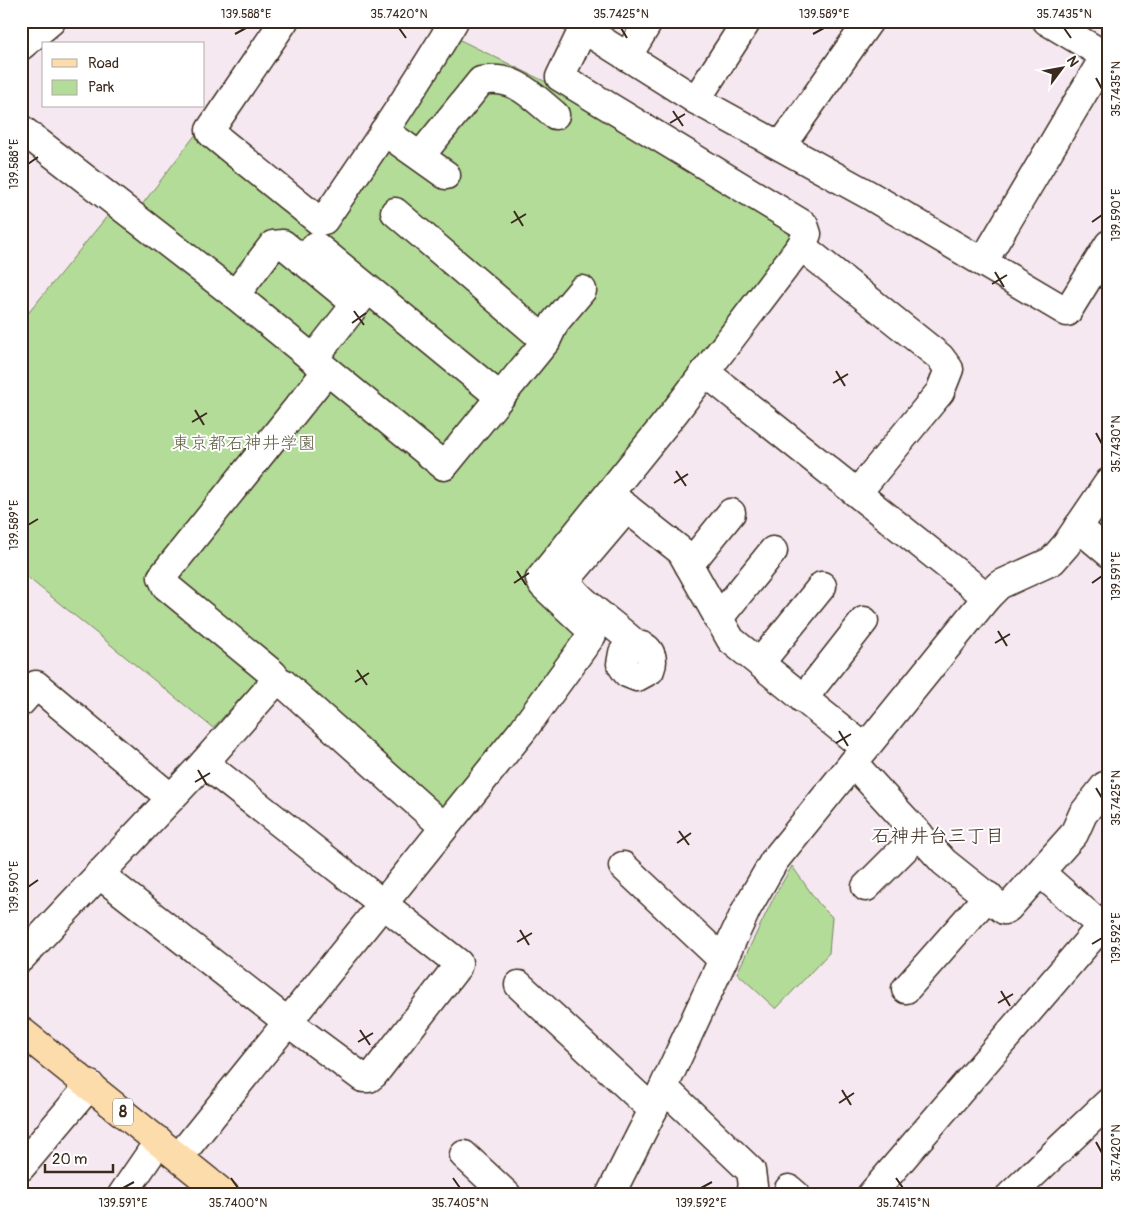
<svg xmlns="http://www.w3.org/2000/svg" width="1130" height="1216" font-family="Pangolin,'Klee One',sans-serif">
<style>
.green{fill:#b3dc99;stroke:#77835c}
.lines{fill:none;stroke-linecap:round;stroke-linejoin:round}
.minor-casing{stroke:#3b2a1e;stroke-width:31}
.major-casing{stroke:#3b2a1e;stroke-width:31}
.minor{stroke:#fff;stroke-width:28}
.major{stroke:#fddcac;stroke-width:28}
.ticks{fill:none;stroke:#3b2a1e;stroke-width:2}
.labels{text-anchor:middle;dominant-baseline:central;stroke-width:4;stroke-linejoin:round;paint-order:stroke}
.shield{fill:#fff;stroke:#766a62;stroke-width:1}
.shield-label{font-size:16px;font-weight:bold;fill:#3b2a1e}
.park-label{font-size:18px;fill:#5f5f43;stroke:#fff}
.neighbourhood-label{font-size:19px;fill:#3b2a1e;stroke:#fff}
.neatline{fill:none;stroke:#3b2a1e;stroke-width:2}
.ticks-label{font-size:12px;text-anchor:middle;fill:#3b2a1e}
</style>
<rect width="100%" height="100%" fill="#f6e8f1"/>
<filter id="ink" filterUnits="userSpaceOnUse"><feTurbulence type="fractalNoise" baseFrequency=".02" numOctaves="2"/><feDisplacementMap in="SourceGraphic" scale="10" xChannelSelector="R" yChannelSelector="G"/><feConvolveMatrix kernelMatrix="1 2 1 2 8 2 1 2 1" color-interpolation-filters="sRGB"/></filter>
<g filter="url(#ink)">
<g class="green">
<path d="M456,38l92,45 239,143 4,14 -129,173 -138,171 54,47 1,5 -137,178 -171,-149 -58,63 -192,-156v-250l101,-124 16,12 58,-76 130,102z"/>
<path d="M792,866l27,38 13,13 -3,36 -53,56 -39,-36 37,-76z"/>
</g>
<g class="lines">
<g class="minor-casing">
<g id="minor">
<path d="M284,21l-74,109 1,3 108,88 5,-1c45,-65 90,-131 130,-199"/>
<path d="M1047,21l62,37"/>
<path d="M582,28l114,72 173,95 198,117 42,-68"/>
<path d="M21,46l30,-25"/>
<path d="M627,57l22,-36"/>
<path d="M696,100l51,-79"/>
<path d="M21,129l214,166 209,171 102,-125 9,-19 27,-32"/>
<path d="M384,131l62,44"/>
<path d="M781,146l88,-125"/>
<path d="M421,155l60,-74c33,-7 51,15 74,34"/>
<path d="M395,212l151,129"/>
<path d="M801,246l139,111 9,12 -9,23 -83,101"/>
<path d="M303,261l13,-15 184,151"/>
<path d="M983,262l122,-206"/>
<path d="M235,295l38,-50 10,-1 73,60"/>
<path d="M313,359l54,-69"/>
<path d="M705,372l282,225"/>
<path d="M609,494l72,57 50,89 134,108"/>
<path d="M627,508l-56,66 -2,7c3,16 53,49 67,64 14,1 19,13 14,25l-13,7 -10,-4 -6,-9 2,-11 13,-8"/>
<path d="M1078,527l31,26"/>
<path d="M689,565l42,-52"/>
<path d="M718,619l55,-68"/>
<path d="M760,663l62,-77"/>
<path d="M278,681l-5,-7 -107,-88 -4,-9 165,-206"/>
<path d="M803,699l61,-78"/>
<path d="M21,702l15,-17 135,113"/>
<path d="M853,763l91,99 60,48 4,-2 66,-74 9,-20 22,-28"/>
<path d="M623,866l100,94"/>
<path d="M1041,873l68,60"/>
<path d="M99,874l190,149 74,55h6l5,-4 83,-107 1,-4 -254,-200"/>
<path d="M866,887l53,-53"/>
<path d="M21,958l183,-195 70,-80 4,-2 5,2 161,144"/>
<path d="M519,985l134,125"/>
<path d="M906,989l82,-93"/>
<path d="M664,1088l87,83 2,15 -3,9"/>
<path d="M464,1155l43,40"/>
<path d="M179,1157l344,-427 69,-95 -1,-5 -48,-45 -3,-6 134,-166 127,-167 6,-12 -3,-9 -244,-148 27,-56"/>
<path d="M21,1167l69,-82"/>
<path d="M789,1189l7,6"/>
<path d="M122,1195l37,-54"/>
<path d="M610,1195l43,-85 94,-202 27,-47 213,-264 12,-12 53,-24 14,-16 43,-63"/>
<path d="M871,1195l238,-278"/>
<path d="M1011,1195l98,-93"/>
</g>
</g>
<g class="major-casing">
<path id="major" d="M21,1031l204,164"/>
</g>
<use href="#minor" class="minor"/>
<use href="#major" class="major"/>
</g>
</g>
<path class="ticks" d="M399,28l7,10M621,28l6,10M1064,28l7,10M235,34l11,-6M813,34l11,-6M1096,78l6,11M673,111l10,15M670,123l15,-9M28,164l10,-7M514,211l9,15M1092,222l10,-7M511,223l15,-9M995,272l9,15M992,284l15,-9M354,311l10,14M352,323l14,-10M836,371l9,15M833,383l15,-9M195,410l9,15M192,422l15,-9M1096,433l6,11M676,471l10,15M674,483l14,-9M28,525l10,-6M517,571l9,14M514,583l15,-10M1092,583l10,-7M998,631l9,15M995,643l15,-9M357,670l10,15M355,682l14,-9M839,731l9,15M836,743l15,-9M198,770l9,15M195,782l15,-9M1096,788l6,10M679,831l10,14M677,843l14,-10M28,887l10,-7M520,930l9,15M517,942l15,-9M1092,944l10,-6M1001,991l9,15M998,1003l15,-9M360,1030l10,15M358,1042l15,-9M842,1090l9,15M839,1103l15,-10M1096,1142l6,11M231,1178l7,10M453,1178l7,10M896,1178l7,10M123,1188l11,-6M701,1188l11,-6"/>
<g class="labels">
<rect class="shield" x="113" y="1098.5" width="20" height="27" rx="4"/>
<g class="shield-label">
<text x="123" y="1112">8</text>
</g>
<g class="park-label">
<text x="244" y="443">東京都石神井学園</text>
</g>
<g class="neighbourhood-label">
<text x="938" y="836">石神井台三丁目</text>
</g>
</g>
<rect width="1130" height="1216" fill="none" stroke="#fff" stroke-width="55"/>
<rect x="42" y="42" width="162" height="65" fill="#ffffff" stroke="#b1aaa5"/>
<rect x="52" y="59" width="25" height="8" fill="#fddcac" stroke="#b1aaa5"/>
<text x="88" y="68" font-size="15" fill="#3b2a1e">Road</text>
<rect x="52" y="80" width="25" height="15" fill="#b3dc99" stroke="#b1aaa5"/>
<text x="88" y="92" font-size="15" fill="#3b2a1e">Park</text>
<g transform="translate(1062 68) rotate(58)" stroke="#ffffff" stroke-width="4" paint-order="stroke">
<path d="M0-4L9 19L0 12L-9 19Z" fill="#3b2a1e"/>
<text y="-8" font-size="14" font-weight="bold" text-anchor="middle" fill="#3b2a1e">N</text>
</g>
<path d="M45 1164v8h68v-8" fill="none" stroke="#3b2a1e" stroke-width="2.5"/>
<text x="52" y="1164" font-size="15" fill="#3b2a1e" stroke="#ffffff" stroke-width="4" paint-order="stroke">20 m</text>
<rect x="28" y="28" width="1074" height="1160" class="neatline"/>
<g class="ticks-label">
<text x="246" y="18">139.588°E</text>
<text x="399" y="18">35.7420°N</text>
<text x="621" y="18">35.7425°N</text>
<text x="824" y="18">139.589°E</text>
<text x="1064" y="18">35.7435°N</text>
<text transform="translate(1116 89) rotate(-90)" y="4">35.7435°N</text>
<text transform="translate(14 164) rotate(-90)" y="4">139.588°E</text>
<text transform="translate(1116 215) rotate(-90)" y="4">139.590°E</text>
<text transform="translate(1116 444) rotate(-90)" y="4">35.7430°N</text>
<text transform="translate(14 525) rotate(-90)" y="4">139.589°E</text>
<text transform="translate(1116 576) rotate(-90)" y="4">139.591°E</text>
<text transform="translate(1116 798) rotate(-90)" y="4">35.7425°N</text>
<text transform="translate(14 887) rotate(-90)" y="4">139.590°E</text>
<text transform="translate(1116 938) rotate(-90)" y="4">139.592°E</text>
<text transform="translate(1116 1153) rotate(-90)" y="4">35.7420°N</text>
<text x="123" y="1207">139.591°E</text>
<text x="238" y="1207">35.7400°N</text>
<text x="460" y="1207">35.7405°N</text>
<text x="701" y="1207">139.592°E</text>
<text x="903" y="1207">35.7415°N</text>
</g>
</svg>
